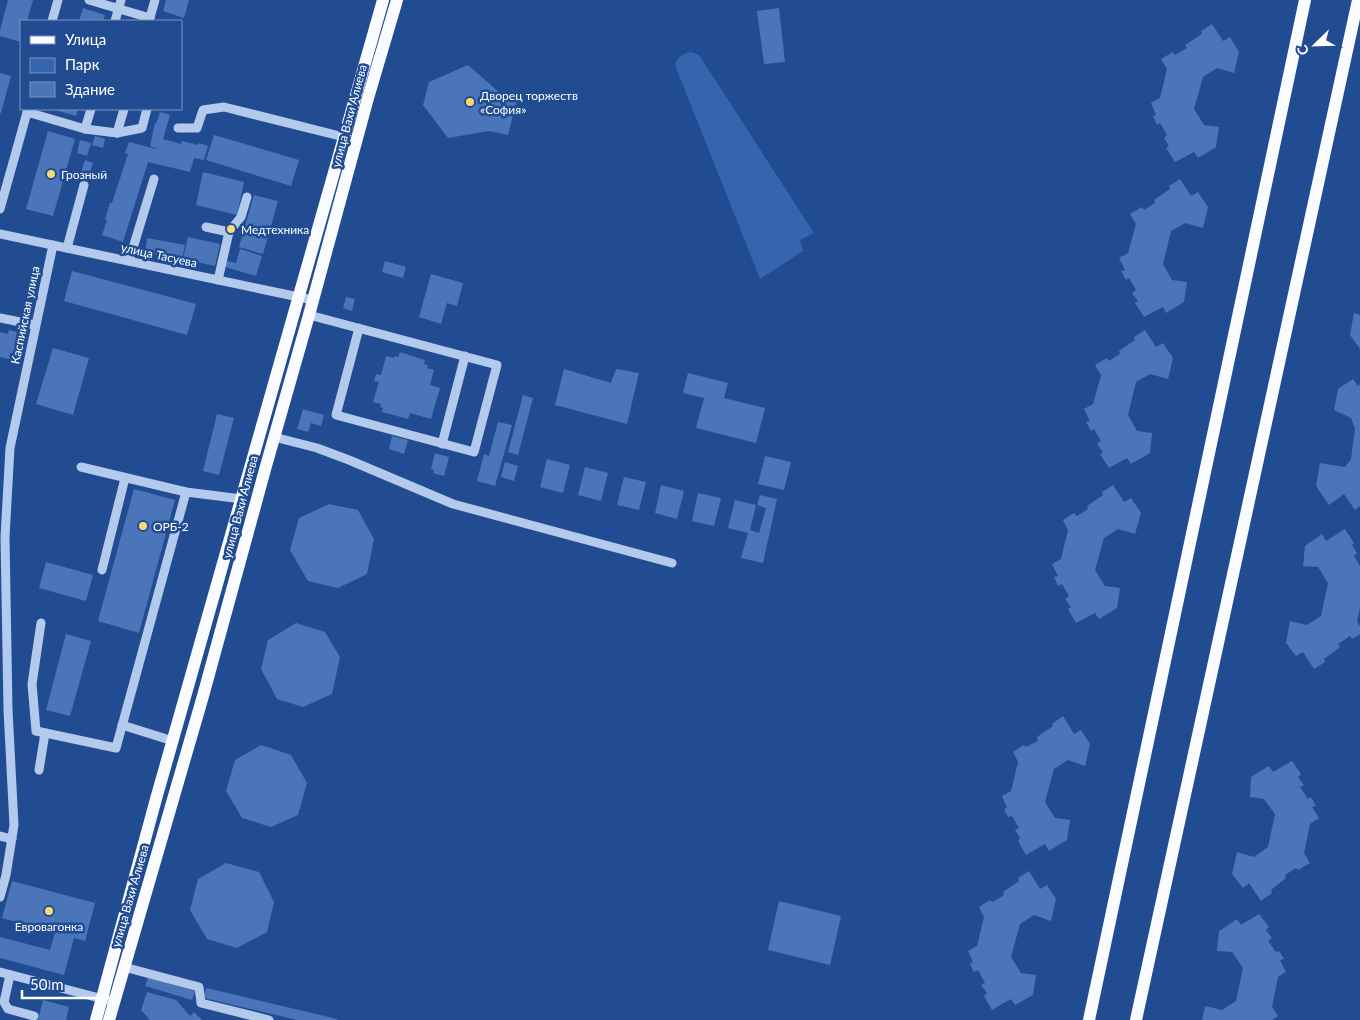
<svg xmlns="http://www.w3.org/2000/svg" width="1360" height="1020" font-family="Lato,sans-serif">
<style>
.green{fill:#3565af}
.building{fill:#4a75b9}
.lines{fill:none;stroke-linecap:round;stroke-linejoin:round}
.minor{stroke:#b3caed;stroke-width:9}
.major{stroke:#f9fbff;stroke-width:12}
.poi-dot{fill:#f9db74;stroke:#214c92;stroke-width:2}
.labels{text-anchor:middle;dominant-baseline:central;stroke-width:5;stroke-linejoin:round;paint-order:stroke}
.poi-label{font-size:12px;fill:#fff;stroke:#214c92;text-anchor:start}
.street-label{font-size:12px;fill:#fff;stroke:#214c92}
</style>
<rect width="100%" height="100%" fill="#214c92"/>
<path class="green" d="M691,52l8,3 115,178 -14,7 3,11 -43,28 -85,-214c3,-9 7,-11 16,-13z"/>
<g class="building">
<path d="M8,0h25l-6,21h-6v21l-21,-6v-6z"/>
<path d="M166,0h23l-5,18 -21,-7z"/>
<path d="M83,8l22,7 -2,6h-24z"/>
<path d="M779,8l6,54 -21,2 -7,-53z"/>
<path d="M1212,24l11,17 7,-4 9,15 -5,21 -17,-5 -14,9 -9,32 10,16 15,2 -3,20 -18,11 -4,-6 -19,10 -9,-14 3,-2 -5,-8 3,-3 -7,-12 -3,2 -4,-9 3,-1 -5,-12 9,-5 7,-29 -6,-10 12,-7 2,3 12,-7 -2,-3 17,-11 -1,-3z"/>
<path d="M468,65l32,28 17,6 -9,36 -19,-4 -41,7 -25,-33 6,-23z"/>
<path d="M0,73l11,3 -10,37h-1z"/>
<path d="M52,109h26l-2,7z"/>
<path d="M160,112l10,3 -7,24 18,5 1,-3 16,4 1,-2 9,3 -4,14 -10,-2 -4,14 -42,-10 -25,80 -21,-7 5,-15 -2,-1 5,-16h2l16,-49 -3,-1 4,-11 31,8 -10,-4 5,-23 1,1z"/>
<path d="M48,131l27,8 -22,77 -27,-7z"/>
<path d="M214,135l85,25 -8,26 -85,-26z"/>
<path d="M95,136l10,3 -2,9 -11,-3z"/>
<path d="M80,140l11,3 -4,13 -10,-3z"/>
<path d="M85,160l8,3 -5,15 -8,-3z"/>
<path d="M203,172l41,10 -7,33 -41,-10z"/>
<path d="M1180,179l11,17 7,-4 10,15 -5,21 -18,-5 -14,8 -8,33 9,16 15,2 -3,20 -18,11 -3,-6 -19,10 -9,-14 3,-2 -6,-8 4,-3 -7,-12 -3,2 -5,-9 4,-1 -6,-12 9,-5 8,-29 -6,-10 12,-7 2,3 11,-7 -1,-3 16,-11 -1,-3z"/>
<path d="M254,195l24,6 -15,53 -24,-7z"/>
<path d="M188,237l32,7 -5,22 -32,-7z"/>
<path d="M147,238l38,7 -3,14 -37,-6z"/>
<path d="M240,249l22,7 -6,20 -31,-9 2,-6 9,2z"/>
<path d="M385,261l21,6 -3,11 -21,-6z"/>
<path d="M72,271l124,33 -9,31 -123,-34z"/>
<path d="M431,274l32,9 -6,23 -10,-3 -6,21 -22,-7z"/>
<path d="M346,297l9,2 -3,12 -9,-3z"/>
<path d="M1354,313l6,2v34l-10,-14z"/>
<path d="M9,330l8,2 -1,4 8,2 -5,23 -19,-4v-25l8,2z"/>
<path d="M1145,330l11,17 7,-4 10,15 -5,21 -18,-5 -14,8 -8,33 9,16 15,2 -2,20 -19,11 -4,-6 -18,10 -9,-14 3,-2 -6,-8 4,-3 -7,-12 -3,2 -5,-9 4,-1 -6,-12 9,-5 8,-29 -6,-10 12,-7 2,3 11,-7 -1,-3 16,-11 -1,-3z"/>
<path d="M53,348l36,10 -16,57 -37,-11z"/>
<path d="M400,352l25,8 -1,4 4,1 -1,3 7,2 -4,15 10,3 -9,31 -21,-6 -2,6 -26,-7 1,-4 -3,-1 1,-3 -8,-2 6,-20 -5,-1 2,-7 5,1 5,-19 8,2 1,-2 3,1z"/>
<path d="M564,369l47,14 5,-14 23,4 -12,51 -72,-19z"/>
<path d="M688,373l40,10 -4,15 41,10 -9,35 -60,-15 8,-30 -21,-5z"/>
<path d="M1353,379l5,7 2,-2v122l-5,4 -11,-16 -15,11 -13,-19 4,-23 25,4 6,-8 4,-30 -4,-11 -17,-8 4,-21z"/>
<path d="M523,395l10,3 -15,57 -10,-3z"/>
<path d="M303,409l21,6 -3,11 -10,-3 -3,9 -11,-3z"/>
<path d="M217,414l17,4 -15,57 -16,-4z"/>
<path d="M498,422l14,3 -17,61 -18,-5 7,-27 5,2z"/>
<path d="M392,436l16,4 -4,14 -15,-5z"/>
<path d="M435,453l14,4 -5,19 -11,-3 1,-3 -3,-1z"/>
<path d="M765,456l26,6 -7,28 -26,-6z"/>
<path d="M547,459l23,6 -7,28 -23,-6z"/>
<path d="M505,462l13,4 -4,15 -13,-4z"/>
<path d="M585,467l23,6 -7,28 -23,-6z"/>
<path d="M624,477l22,5 -7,28 -22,-5z"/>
<path d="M661,485l23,6 -7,28 -22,-6z"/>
<path d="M1113,485l11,17 7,-4 10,15 -6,21 -17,-5 -14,9 -9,32 10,16 15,2 -3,20 -18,11 -4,-6 -19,10 -8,-14 3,-2 -6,-8 4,-3 -7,-12 -4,2 -4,-9 4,-1 -6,-12 9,-5 7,-29 -5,-10 11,-7 3,3 11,-7 -1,-3 16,-11 -1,-3z"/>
<path d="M134,489l41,11 -36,133 -41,-12z"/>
<path d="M698,493l23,5 -7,28 -22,-5z"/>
<path d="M760,495l17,4 -14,64 -22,-5 7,-25 -20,-5 7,-28 21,5 -6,25 9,3 7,-25 -9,-3z"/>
<path d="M329,504l29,6 16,29 -7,35 -29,14 -30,-7 -18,-31 9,-32z"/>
<path d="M1345,529l9,14 -2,2 5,8 -3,3 6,10v41l-3,15 3,4v8l-8,5 -2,-3 -12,8 2,3 -16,12 1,3 -11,7 -11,-17 -7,4 -10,-13 4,-22 17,4 14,-9 7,-33 -10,-16 -15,-1 2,-20 17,-12 4,7z"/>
<path d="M46,562l47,13 -7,26 -47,-13z"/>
<path d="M296,623l29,9 15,25 -8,37 -29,13 -26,-8 -16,-30 7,-29z"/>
<path d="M66,634l25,7 -21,75 -24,-6z"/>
<path d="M1063,716l11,18 7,-4 9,14 -5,22 -17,-6 -14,9 -9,33 10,16 15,2 -3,20 -18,11 -4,-7 -19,11 -8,-14 2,-3 -5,-8 4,-2 -7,-12 -4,1 -4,-8 3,-1 -5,-12 9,-5 7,-29 -5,-10 11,-7 2,2 12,-6 -1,-4 16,-11 -1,-2z"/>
<path d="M261,745l30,10 16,28 -9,32 -27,12 -29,-9 -16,-27 9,-31z"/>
<path d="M1292,761l9,13 -3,3 6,8 -4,2 8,12 3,-2 5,9 -4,1 7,11 -9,6 -6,29 6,10 -12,7 -2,-2 -11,7 1,3 -15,12 1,3 -11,8 -12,-18 -6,5 -11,-14 5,-22 17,5 14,-10 7,-33 -11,-15 -14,-2 1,-20 18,-11 4,6z"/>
<path d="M226,863l33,9 15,30 -7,30 -30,16 -30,-9 -17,-29 8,-31z"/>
<path d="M1029,871l11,18 7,-4 9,14 -5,22 -17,-6 -14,9 -9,33 10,16 15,2 -3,20 -18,10 -4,-6 -19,11 -8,-14 3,-3 -6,-8 4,-2 -7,-13 -4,2 -4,-8 3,-2 -5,-11 9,-5 7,-29 -5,-10 11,-7 3,2 11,-7 -1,-3 16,-11 -1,-3z"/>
<path d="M12,881l83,22 -10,38 -11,-3 -10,37 -64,-17v-21l50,13 5,-17 -53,-15z"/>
<path d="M779,901l62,15 -11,49 -62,-15z"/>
<path d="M1259,914l10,13 -3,3 6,8 -4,3 8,11 3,-1 5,8 -4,1 6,12 -8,5 -6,30 6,9 -6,4h-70l3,-14 17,4 14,-9 7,-33 -11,-16 -15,-1 2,-20 18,-12 4,6z"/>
<path d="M148,977l47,14 -3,9 -47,-14z"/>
<path d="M206,988l131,31v1h-40l-93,-22z"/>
<path d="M147,992l29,8 14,16 4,-4 8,8h-52l-9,-10z"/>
<path d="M43,1000l26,7 -3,13h-28z"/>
</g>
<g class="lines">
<g class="minor">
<path d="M89,0l61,18"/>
<path d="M52,21l6,-21"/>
<path d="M115,21l6,-21"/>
<path d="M149,21l6,-21"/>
<path d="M27,112l58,17 6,-20"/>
<path d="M178,128h19l6,-18 21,-3 120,30"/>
<path d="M85,129l32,4 25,-5 5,-19"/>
<path d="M117,133l7,-24"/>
<path d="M0,209l28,-100"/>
<path d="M206,227l23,5"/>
<path d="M0,234l313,66"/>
<path d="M67,248l17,-63"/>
<path d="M129,261l25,-82"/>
<path d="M218,280l11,-48 12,-15 6,-20"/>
<path d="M309,315l188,50 -23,87 -138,-37 23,-87"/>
<path d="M0,318l35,7"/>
<path d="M274,437l43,11 32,12 104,44 219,59"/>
<path d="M442,444l23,-88"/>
<path d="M81,467l105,25 56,7"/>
<path d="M102,570l23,-92"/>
<path d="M41,623l-9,61 4,47 80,17 70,-256"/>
<path d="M122,725l51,16"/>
<path d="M39,770l6,-37"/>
<path d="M0,836l12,3"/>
<path d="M0,897l6,-22 8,-50 -6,-115 -3,-173 5,-89 43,-203"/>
<path d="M124,967l75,20 2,16 68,17"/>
<path d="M0,972l107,28"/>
<path d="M10,975l-6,27 4,7 26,7"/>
</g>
<g class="major">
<path d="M96,1020l60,-221 227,-799"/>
<path d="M109,1020l94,-324 63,-230 43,-151 59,-217 29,-98"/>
<path d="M1089,1020l216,-1020"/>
<path d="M1136,1020l222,-1020"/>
</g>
</g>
<g class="poi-dot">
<circle cx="470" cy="102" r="5"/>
<circle cx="51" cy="174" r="5"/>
<circle cx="231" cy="229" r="5"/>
<circle cx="143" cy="526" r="5"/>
<circle cx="49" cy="911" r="5"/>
</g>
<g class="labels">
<g class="poi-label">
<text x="480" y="95">Дворец торжеств<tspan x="480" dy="14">«София»</tspan></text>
<text x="61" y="174">Грозный</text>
<text x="241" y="229">Медтехника</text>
<text x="153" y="526">ОРБ-2</text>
<text x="49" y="926" text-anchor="middle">Евровагонка</text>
</g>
<g class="street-label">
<text transform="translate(349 116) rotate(-75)">улица Вахи Алиева</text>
<text transform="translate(159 255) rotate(12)">улица Тасуева</text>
<text transform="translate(25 315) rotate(-78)">Каспийская улица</text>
<text transform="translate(240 507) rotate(-75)">улица Вахи Алиева</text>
<text transform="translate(130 896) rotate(-74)">улица Вахи Алиева</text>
</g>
</g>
<rect x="20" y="20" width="162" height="90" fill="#214c92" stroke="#7a94be"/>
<rect x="30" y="36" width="25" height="8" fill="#f9fbff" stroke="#7a94be"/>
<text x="65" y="45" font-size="15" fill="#ffffff">Улица</text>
<rect x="30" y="58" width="25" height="15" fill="#3565af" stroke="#7a94be"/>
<text x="65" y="70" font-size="15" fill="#ffffff">Парк</text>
<rect x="30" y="82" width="25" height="15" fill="#4a75b9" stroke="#7a94be"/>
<text x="65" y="95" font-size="15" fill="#ffffff">Здание</text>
<g transform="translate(1315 45) rotate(247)" stroke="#214c92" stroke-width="4" paint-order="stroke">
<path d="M0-4L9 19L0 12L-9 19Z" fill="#ffffff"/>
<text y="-8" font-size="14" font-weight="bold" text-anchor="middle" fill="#ffffff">С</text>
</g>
<path d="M22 990v8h86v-8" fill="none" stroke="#ffffff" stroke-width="2.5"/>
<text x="30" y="990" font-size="15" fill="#ffffff" stroke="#214c92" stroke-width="4" paint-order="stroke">50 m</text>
</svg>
